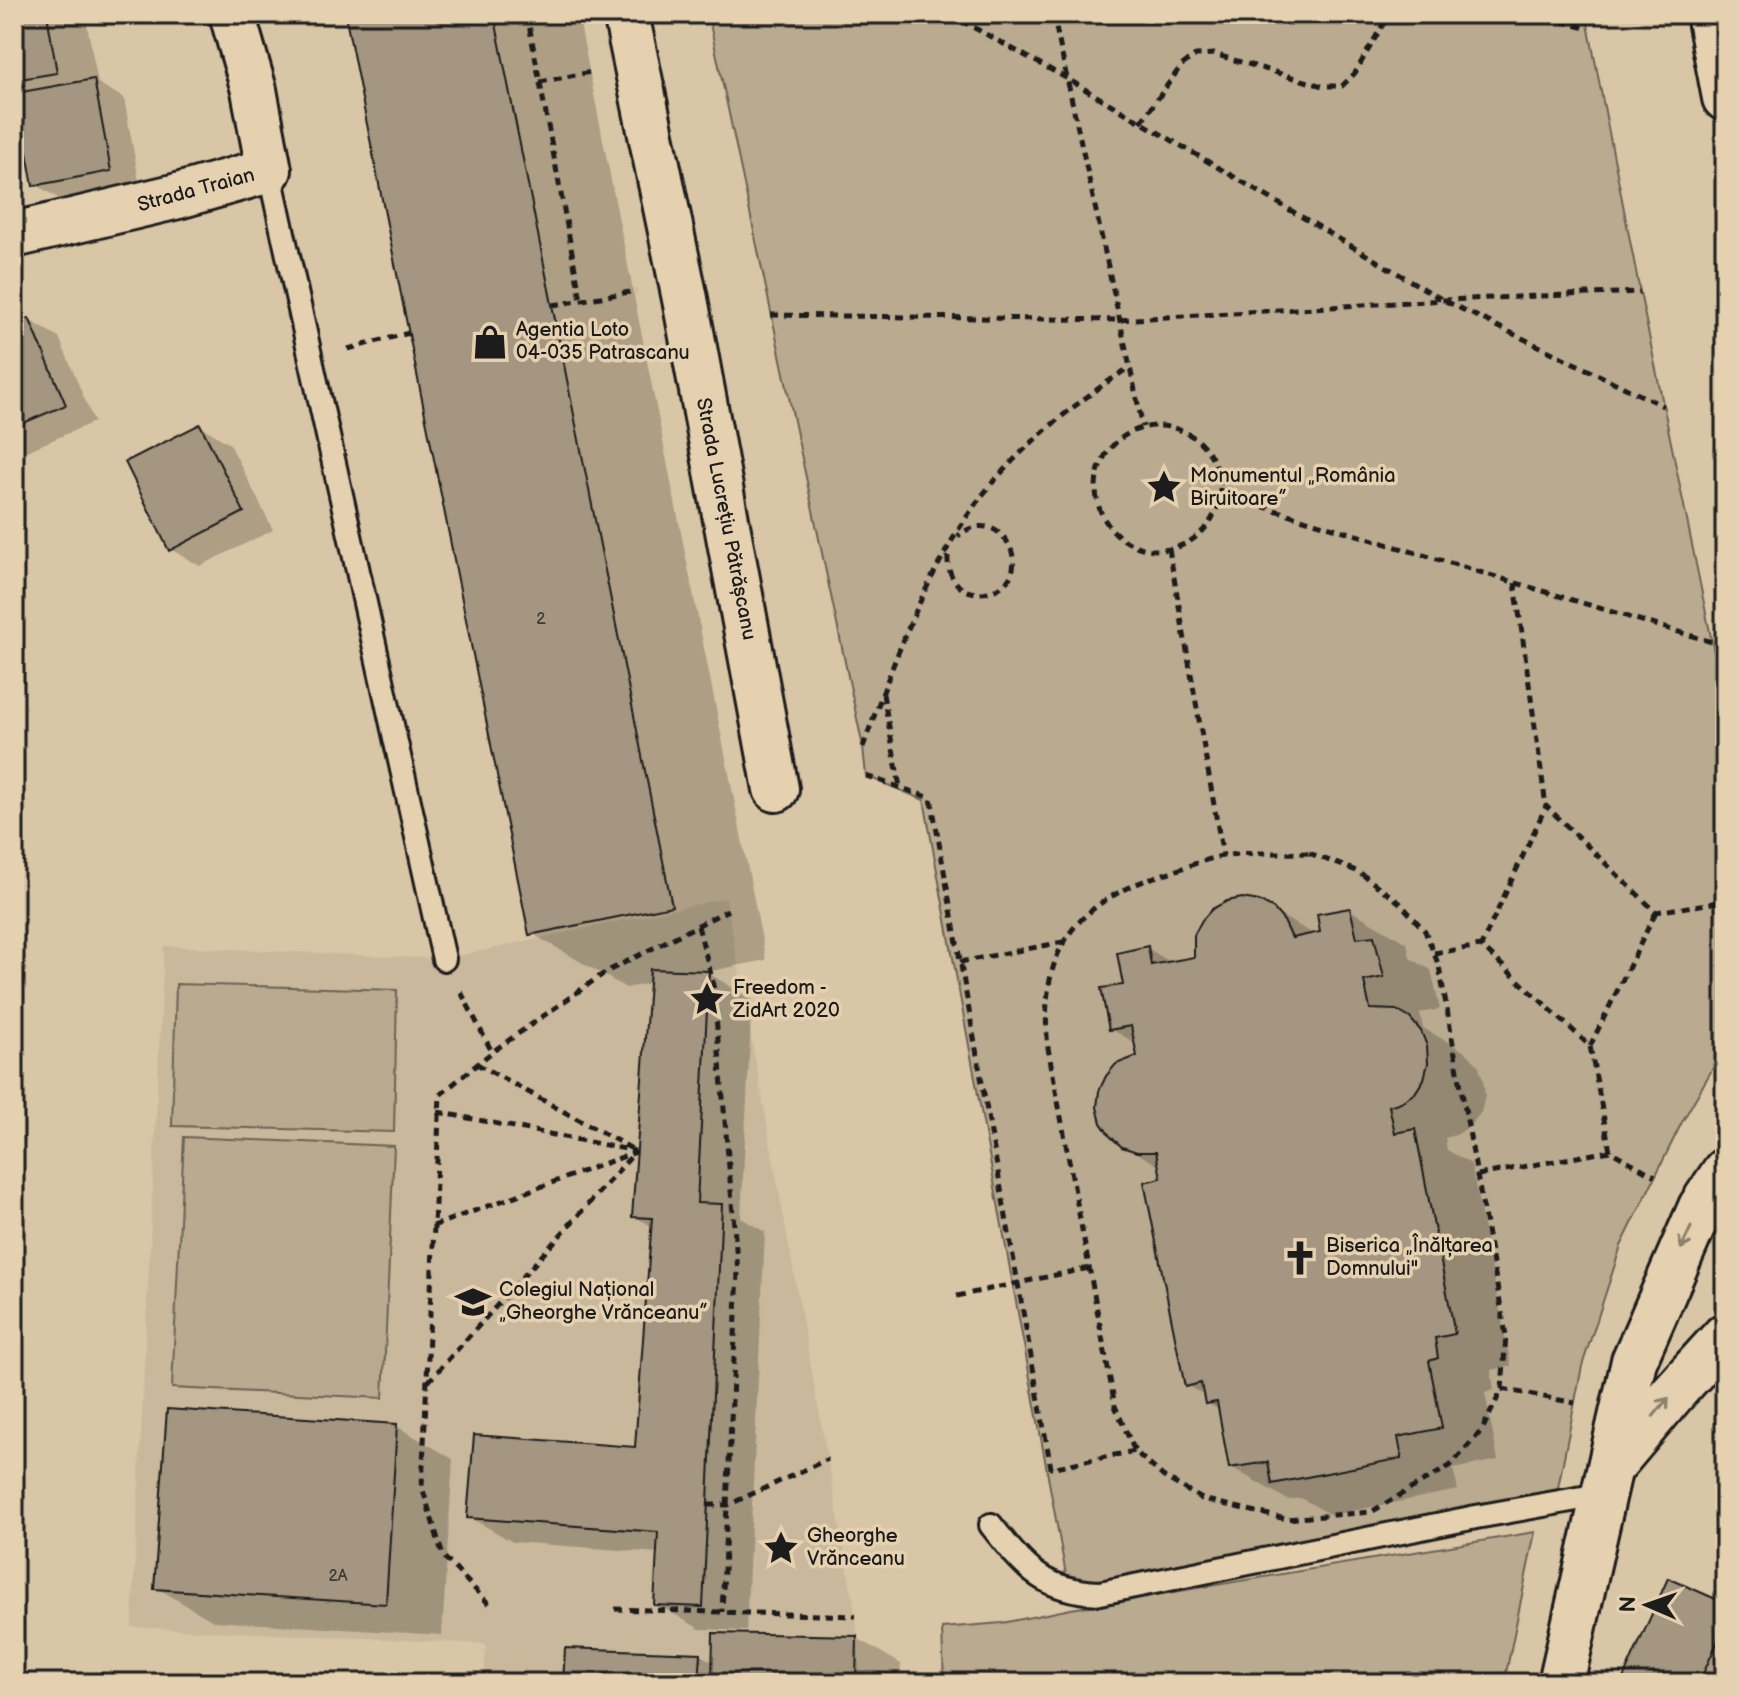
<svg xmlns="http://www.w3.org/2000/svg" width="1739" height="1697" font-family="'Balsamiq Sans',sans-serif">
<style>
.built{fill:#c9b89b}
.green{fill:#baaa8f;stroke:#6b6356;stroke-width:2}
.shadow{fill:#0003}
.building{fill:#a49680;stroke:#1c1c1c;stroke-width:2}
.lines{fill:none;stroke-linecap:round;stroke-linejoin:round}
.service-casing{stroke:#1c1c1c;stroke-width:28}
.minor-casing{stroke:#1c1c1c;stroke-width:50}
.tertiary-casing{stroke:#1c1c1c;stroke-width:50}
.primary-casing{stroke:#1c1c1c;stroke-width:50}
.path{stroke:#1c1c1c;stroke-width:5;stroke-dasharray:8 6;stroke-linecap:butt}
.service{stroke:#e5d1af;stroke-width:22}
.minor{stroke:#e5d1af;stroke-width:44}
.tertiary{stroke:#e5d1af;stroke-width:44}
.primary{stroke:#e5d1af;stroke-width:44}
.oneway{stroke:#8b806d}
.labels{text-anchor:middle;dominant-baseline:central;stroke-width:7;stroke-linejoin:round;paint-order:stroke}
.number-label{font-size:16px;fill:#3e3a35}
.street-label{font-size:20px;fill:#1c1c1c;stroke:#e5d1af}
.poi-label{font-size:20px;fill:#1c1c1c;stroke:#e5d1af;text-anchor:start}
</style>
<rect width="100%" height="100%" fill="#d9c6a6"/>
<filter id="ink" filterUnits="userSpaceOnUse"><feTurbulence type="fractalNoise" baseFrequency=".0125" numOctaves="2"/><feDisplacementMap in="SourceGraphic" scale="16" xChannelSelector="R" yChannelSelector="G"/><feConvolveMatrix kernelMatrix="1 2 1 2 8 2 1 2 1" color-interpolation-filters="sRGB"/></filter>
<g filter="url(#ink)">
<path class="built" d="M726,898l130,718 5,67h-377l2,-39 -354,-17 32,-681 280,13z"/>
<g class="green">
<path d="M708,14h878l54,278 85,413v342l-43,75 -61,124 -39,120 -27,137 -486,88 -145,-791 -58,-24 -3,-29z"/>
<path d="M176,984l221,6 -3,142 -222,-6z"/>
<path d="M184,1137l210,9 -11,252 -211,-10z"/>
<path d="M1535,1532l-31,151h-560l-2,-55 60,-5 69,-14z"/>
</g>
<g class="shadow">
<path d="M14,14h71l13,69 26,15 16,89 -76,15 -29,-18 -14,-73 -7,1z"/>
<path d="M348,14h230l188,946 -60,12 46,27 -11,219 24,14 -19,399 -46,-2 -44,-25 3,-51 -146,-11 -44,-25 168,-68 16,-222 -19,-11 17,-233 -25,5 -95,-55z"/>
<path d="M29,320l30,17 35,85 -67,29 -13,-7v-118z"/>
<path d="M200,426l30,18 43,86 -73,36 -30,-17z"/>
<path d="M1350,910l57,33 3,15 21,12 9,39 -20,4 3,15 44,25 11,12 5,15 2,16 -4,16 -10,13 -13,9 -13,4 2,12 24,14 40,202 -20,4 3,20 -9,3 13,67 -45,9 5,21 -127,25 -30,-17 -13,2 -57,-33 -10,-56 -14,-8 -1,-7 -20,-11 -25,-218 -38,-22 16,-88 -2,-13 -26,-15 14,-43 22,-38 25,15 24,-5 77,-47 42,24 8,-1z"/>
<path d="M396,1426l57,33 -11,176 -229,-14 -56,-33z"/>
<path d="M1725,1606v77h-102z"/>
<path d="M857,1638l44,26 -1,19h-335l135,-28 15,8z"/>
</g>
<g class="building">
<path d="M14,14h33l10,59 -43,7z"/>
<path d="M345,14h149l178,892 -143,29z"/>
<path d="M94,79l17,92 -78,15 -17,-93z"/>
<path d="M29,318l37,87 -52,22v-103z"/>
<path d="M200,424l44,88 -75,39 -44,-89z"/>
<path d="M1242,898l17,3 15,8 10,12 8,17 28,-6 -3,-18 33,-6 7,30 17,-2 10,41 -20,4 6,28 26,1 14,8 11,13 6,15 1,17 -4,16 -9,14 -14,9 -12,4 6,27 20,-4 40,205 -20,4 3,20 -9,3 13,67 -44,9 4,21 -130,26 -4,-22 -39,6 -12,-66 -12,2 -4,-21 -16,4 -41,-205 17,-4 -5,-26h-19l-15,-5 -12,-11 -9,-13 -4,-16 2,-16 7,-15 10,-12 21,-8 -6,-30 -22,4 -8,-42 22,-3 -6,-32 31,-7 3,19 43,-8v-22l8,-15 10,-11 15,-8z"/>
<path d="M650,969l59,2 -12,232 25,1 -19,403 -49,-2 4,-73 -191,-14 7,-83 161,12 17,-229 -20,-1z"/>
<path d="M167,1409l230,15 -11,180 -232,-15z"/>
<path d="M1668,1578l57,25v22l-26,58h-78z"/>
<path d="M713,1633l144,3 -1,47h-144z"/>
<path d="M565,1648l136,5 -2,30h-136z"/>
</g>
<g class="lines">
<g class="service-casing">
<g id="service">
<path d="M269,170l175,789"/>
<path d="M991,1525c34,43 51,66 109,68l376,-76 129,-23"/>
</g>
</g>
<g class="minor-casing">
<g id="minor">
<path d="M626,14l59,285 91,490"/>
<path d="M14,235l164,-39 91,-26 -15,-80 -22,-76"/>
</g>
</g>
<g class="tertiary-casing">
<g id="tertiary">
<path d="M1615,1462l59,-70 51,-56"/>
<path d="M1561,1683l73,-322 67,-154 24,-36"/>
</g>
</g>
<g class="primary-casing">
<path id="primary" d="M1709,14l16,84"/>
</g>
<g class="path">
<path d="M527,14l54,286"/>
<path d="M949,14l117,64 377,222 220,106"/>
<path d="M1053,14l90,413"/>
<path d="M1535,14l54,15"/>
<path d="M540,82l51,-10"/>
<path d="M1141,122l40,-56 15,-11 18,-1 108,32h20l13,-13 34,-59"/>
<path d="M553,305l83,-14"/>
<path d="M771,315l347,5 325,-20 197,-8"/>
<path d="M348,349l61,-16"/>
<circle cx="1158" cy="488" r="62"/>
<path d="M1221,494l491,148"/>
<path d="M1169,549l54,307"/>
<path d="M948,556c-1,12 4,26 15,33 7,4 17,5 25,3 53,-12 14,-93 -30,-56"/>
<path d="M1515,583l31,223"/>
<path d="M883,694l17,93"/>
<path d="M863,747c29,-81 60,-167 109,-238 39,-55 102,-106 158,-142"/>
<path d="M866,776l65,22 120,670 84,-17"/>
<path d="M1309,853l50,19 41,31 25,28 14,35 67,369 -4,54 -20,41 -32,36 -79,46 -85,7 -84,-20 -38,-22 -23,-20 -8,-10 -18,-41 -67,-358c-10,-100 27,-147 122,-176 17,-5 35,-13 53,-16 27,-5 58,-2 86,-3z"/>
<path d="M698,926l15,56 25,290 -16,340"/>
<path d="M1434,953l47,-7"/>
<path d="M960,962l103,-20"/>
<path d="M461,992l31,60"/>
<path d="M1590,1046l66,-134"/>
<path d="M477,1064l155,85"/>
<path d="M438,1112l197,39"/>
<path d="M1610,1151l-20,-105 -109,-100 65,-140 110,106 69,-11"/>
<path d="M1478,1175l132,-24 45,25"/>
<path d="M433,1226l203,-74"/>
<path d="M957,1296l132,-28"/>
<path d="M428,1382l208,-231"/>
<path d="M1502,1389l73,14"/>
<path d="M708,1505h20l100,-46"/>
<path d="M489,1604l-46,-48 -21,-69 18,-392 52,-43 114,-80 122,-62"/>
<path d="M615,1609l241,7"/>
</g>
<use href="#service" class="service"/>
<use href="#minor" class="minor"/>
<use href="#tertiary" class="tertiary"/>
<use href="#primary" class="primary"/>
</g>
<defs><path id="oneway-shaft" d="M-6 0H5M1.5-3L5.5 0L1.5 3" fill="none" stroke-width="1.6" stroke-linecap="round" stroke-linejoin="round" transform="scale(2)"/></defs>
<g class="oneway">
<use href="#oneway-shaft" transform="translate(1686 1238) rotate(115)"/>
<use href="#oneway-shaft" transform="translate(1661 1407) rotate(-50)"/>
</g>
</g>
<defs>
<g id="shop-bare" transform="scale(2.76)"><path d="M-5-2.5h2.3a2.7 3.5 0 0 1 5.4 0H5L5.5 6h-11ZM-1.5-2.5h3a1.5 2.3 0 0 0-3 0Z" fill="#1c1c1c" stroke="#e5d1af" stroke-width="2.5" paint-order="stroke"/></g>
<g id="sight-bare" transform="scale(2.76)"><path d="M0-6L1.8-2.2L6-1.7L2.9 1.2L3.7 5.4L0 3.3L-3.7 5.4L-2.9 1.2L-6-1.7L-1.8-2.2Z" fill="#1c1c1c" stroke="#e5d1af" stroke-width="2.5" paint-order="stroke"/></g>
<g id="church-bare" transform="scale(2.76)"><path d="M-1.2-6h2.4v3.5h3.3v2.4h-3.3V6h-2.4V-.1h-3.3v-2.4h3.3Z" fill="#1c1c1c" stroke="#e5d1af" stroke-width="2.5" paint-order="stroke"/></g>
<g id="school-bare" transform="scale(2.76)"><path d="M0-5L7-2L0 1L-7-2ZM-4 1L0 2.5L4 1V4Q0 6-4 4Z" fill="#1c1c1c" stroke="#e5d1af" stroke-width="2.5" paint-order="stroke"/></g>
</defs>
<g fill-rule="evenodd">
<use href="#shop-bare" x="490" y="342"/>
<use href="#sight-bare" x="1164" y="487"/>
<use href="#sight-bare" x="707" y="999"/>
<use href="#church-bare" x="1300" y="1258"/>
<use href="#school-bare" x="473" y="1302"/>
<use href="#sight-bare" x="781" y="1548"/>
</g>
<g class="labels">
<g class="number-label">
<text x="541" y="619">2</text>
<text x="338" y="1576">2A</text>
</g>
<g class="street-label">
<text transform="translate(196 190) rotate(-15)">Strada Traian</text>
<text transform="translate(726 519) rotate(79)">Strada Lucrețiu Pătrășcanu</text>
</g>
<g class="poi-label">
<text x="516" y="330">Agentia Loto<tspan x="516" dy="23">04-035 Patrascanu</tspan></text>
<text x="1190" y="476">Monumentul „România<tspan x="1190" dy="23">Biruitoare”</tspan></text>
<text x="733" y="988">Freedom -<tspan x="733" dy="23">ZidArt 2020</tspan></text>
<text x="1326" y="1246">Biserica „Înălțarea<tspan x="1326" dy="23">Domnului"</tspan></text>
<text x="499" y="1290">Colegiul Național<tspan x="499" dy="23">„Gheorghe Vrănceanu”</tspan></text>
<text x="807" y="1536">Gheorghe<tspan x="807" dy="23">Vrănceanu</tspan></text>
</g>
</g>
<rect width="1739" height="1697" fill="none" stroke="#e5d1af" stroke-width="48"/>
<rect x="24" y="24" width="1691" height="1649" fill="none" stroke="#1c1c1c" stroke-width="3" filter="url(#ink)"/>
<g transform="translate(1647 1605) rotate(272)" stroke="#e5d1af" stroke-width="6" paint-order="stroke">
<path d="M0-6L14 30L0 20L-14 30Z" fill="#1c1c1c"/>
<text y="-12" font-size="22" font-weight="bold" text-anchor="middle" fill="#1c1c1c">N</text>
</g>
</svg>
